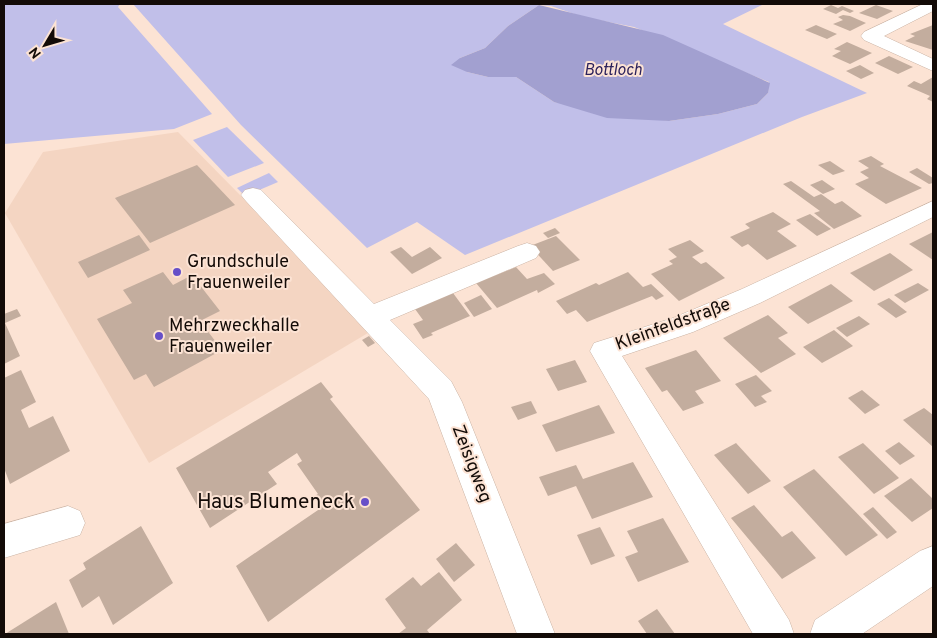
<svg xmlns="http://www.w3.org/2000/svg" width="937" height="638" font-family="Overpass,sans-serif">
<style>
.built{fill:#f4d5c2}
.green{fill:#c1bfe9;fill-rule:evenodd}
.water{fill:#a2a0d0}
.building{fill:#c3ad9e}
.lines{fill:none;stroke-linecap:round;stroke-linejoin:round}
.street-casing{stroke:#cab3a4;stroke-width:1}
.street{fill:#fff;fill-rule:evenodd}
.poi-dot{fill:#664fc8;stroke:#fce3d4;stroke-width:2}
.labels{text-anchor:middle;dominant-baseline:central;stroke-width:4;stroke-linejoin:round;paint-order:stroke}
.far-water-label{font-size:16px;font-style:italic;fill:#2b215b;stroke:#fce3d4}
.poi-label{font-size:18px;fill:#130b07;stroke:#fce3d4;text-anchor:start}
.street-label{font-size:18px;fill:#130b07;stroke:#fce3d4}
.near-poi-label{font-size:21px;fill:#130b07;stroke:#fce3d4;text-anchor:end}
</style>
<rect width="100%" height="100%" fill="#fce3d4"/>
<path class="built" d="M178,132l195,198 -224,133 -144,-250 38,-61z"/>
<g class="green">
<path d="M4,4h116l-2,3 94,107 -38,15 -170,15z"/>
<path d="M133,4h631l-41,20 144,69 -65,24 -337,138 -48,-33 -50,26 -126,-123zM539,5l12,1 32,11 51,10 135,55 -1,11 -11,11 -39,10 -49,7 -115,-19 -38,-25h-28l-21,-5 -7,-14 25,-10 23,-22z"/>
<path d="M227,127l37,36 -36,14 -35,-37z"/>
<path d="M269,173l9,9 -33,14 -8,-8z"/>
</g>
<path class="water" d="M539,5l124,30 107,48 -2,10 -11,11 -39,10 -49,7 -62,-3 -53,-16 -38,-25h-28l-21,-5 -16,-7 9,-7 25,-10 23,-22z"/>
<g class="building">
<path d="M831,5l7,3 4,-2 12,5 -4,2 -7,-3 -7,4 -13,-5z"/>
<path d="M876,5l17,6 -16,8 -18,-6z"/>
<path d="M843,15l7,1 16,7 -16,8 -17,-7 10,-4 -5,-3z"/>
<path d="M816,25l21,9 -10,5 -22,-9z"/>
<path d="M933,25v25l-28,-9 10,-5 -5,-2z"/>
<path d="M847,42l25,11 -22,11 -18,-8 9,-5 -7,-2z"/>
<path d="M889,56l24,11 -15,7 -23,-11z"/>
<path d="M860,65l14,8 -13,6 -15,-8z"/>
<path d="M933,77v25l-6,-3 3,-3 -23,-10 7,-5 7,3z"/>
<path d="M871,156l13,8 -4,2 42,22 -36,16 -31,-20 14,-6 -9,-6 9,-4 -11,-7z"/>
<path d="M830,161l15,10 -12,4 -15,-10z"/>
<path d="M197,165l38,40 -85,38 -35,-45z"/>
<path d="M917,168l16,10v5l-4,1 -20,-12z"/>
<path d="M822,180l13,9 -12,5 -13,-9z"/>
<path d="M791,181l23,16 7,-3 14,10 7,-3 20,15 -28,13 -20,-16 6,-2 -37,-27z"/>
<path d="M773,212l18,12 -14,7 20,15 -30,14 -19,-16 -6,3 -12,-10 20,-9 -5,-4z"/>
<path d="M810,214l21,15 -14,7 -21,-16z"/>
<path d="M555,228l5,5 -12,5 -5,-5z"/>
<path d="M933,232v28l-24,-16z"/>
<path d="M139,235l11,15 -62,28 -10,-16z"/>
<path d="M556,236l24,24 -27,11 -23,-25z"/>
<path d="M690,240l14,11 -12,6 9,7 5,-2 19,16 -46,23 -28,-27 22,-10 -4,-3 8,-4 -9,-8z"/>
<path d="M401,247l11,10 18,-10 12,11 -30,16 -22,-22z"/>
<path d="M890,253l23,17 -39,21 -24,-18z"/>
<path d="M516,267l11,12 17,-6 11,11 -17,9 -1,-3 -40,18 -21,-25z"/>
<path d="M163,272l10,13 19,-10 28,36 -20,10 22,29 -68,37 -8,-13 -12,6 -37,-61 35,-16 -9,-13z"/>
<path d="M628,272l15,15 8,-3 13,12 -8,4 -4,-4 -65,26 -11,-12 -9,4 -11,-13 40,-18 3,2z"/>
<path d="M918,283l11,7 -24,13 -11,-8z"/>
<path d="M831,284l22,17 -45,23 -20,-17z"/>
<path d="M453,293l17,23 -39,17 2,2 -10,4 -10,-15 10,-4 -8,-11z"/>
<path d="M481,295l11,14 -18,8 -10,-14z"/>
<path d="M889,298l18,14 -11,6 -19,-14z"/>
<path d="M17,309l4,7 -16,7 15,33 -16,8v-50z"/>
<path d="M768,315l20,18 -10,5 18,16 -35,19 -38,-35z"/>
<path d="M859,316l11,8 -23,13 -11,-9z"/>
<path d="M834,330l19,16 -31,17 -19,-16z"/>
<path d="M369,336l6,7 -7,4 -6,-7z"/>
<path d="M696,350l25,31 -26,10 9,12 -21,8 -16,-21 -5,2 -17,-24z"/>
<path d="M575,360l12,22 -29,9 -12,-22z"/>
<path d="M21,370l15,32 -15,8 8,18 24,-12 17,35 -60,33 -6,-16v-90z"/>
<path d="M756,375l16,16 -11,5 6,6 -12,5 -20,-23z"/>
<path d="M321,382l12,15 -3,2 90,111 -152,112 -32,-56 85,-58 -8,-11 5,-3 -21,-30 5,-3 -5,-8 -29,19 9,12 -67,44 -34,-60z"/>
<path d="M862,390l18,15 -15,9 -17,-16z"/>
<path d="M531,401l6,12 -19,7 -7,-13z"/>
<path d="M599,405l16,28 -59,19 -14,-27z"/>
<path d="M924,408l9,7v32l-30,-27z"/>
<path d="M899,442l16,14 -15,9 -15,-14z"/>
<path d="M736,443l35,38 -23,13 -34,-39z"/>
<path d="M863,443l36,35 -25,16 -36,-37z"/>
<path d="M633,462l20,35 -61,22 -16,-33 -28,10 -9,-19 37,-12 7,14z"/>
<path d="M814,469l64,66 -32,21 -63,-69z"/>
<path d="M911,478l22,21v9l-21,14 -28,-26z"/>
<path d="M754,505l28,32 10,-6 24,27 -34,21 -51,-61z"/>
<path d="M873,507l24,25 -10,7 -24,-25z"/>
<path d="M663,518l26,44 -51,20 -13,-25 13,-5 -11,-21z"/>
<path d="M141,526l32,57 -60,42 -14,-29 -17,12 -13,-28 17,-11 -3,-6z"/>
<path d="M600,527l15,29 -24,9 -14,-30z"/>
<path d="M456,543l19,22 -21,17 -18,-23z"/>
<path d="M439,572l23,28 -35,30 3,4h-32l8,-6 -21,-29 28,-22 8,9z"/>
<path d="M56,602l13,32h-64z"/>
<path d="M657,609l18,25h-28l-9,-13z"/>
</g>
<g class="lines">
<g class="street-casing">
<g id="street">
<path d="M923,4h10v7l-49,25 49,23v12l-69,-31 -3,-4 3,-4z"/>
<path d="M253,188l8,2 113,114 144,-58 9,-3 9,3 4,6 -4,6 -146,62 61,61 11,21 93,232h-38l-88,-235 -184,-199 -4,-5 4,-5z"/>
<path d="M933,201v16l-173,86 -67,29 -71,24 167,264 5,14h-41l-163,-283 4,-8 79,-25 69,-29z"/>
<path d="M68,506l12,5 5,12 -5,12 -76,23v-34z"/>
<path d="M933,546v40l-71,48h-52l5,-14 105,-69z"/>
</g>
</g>
<use href="#street" class="street"/>
</g>
<g class="poi-dot">
<circle cx="177" cy="272" r="5"/>
<circle cx="159" cy="336" r="5"/>
<circle cx="365" cy="502" r="5"/>
</g>
<g class="labels">
<g class="far-water-label">
<text x="613" y="71">Bottloch</text>
</g>
<g class="poi-label">
<text x="187" y="262">Grundschule<tspan x="187" dy="21">Frauenweiler</tspan></text>
<text x="169" y="326">Mehrzweckhalle<tspan x="169" dy="21">Frauenweiler</tspan></text>
</g>
<g class="street-label">
<text transform="translate(673 325) rotate(-20)">Kleinfeldstraße</text>
<text transform="translate(471 464) rotate(69)">Zeisigweg</text>
</g>
<g class="near-poi-label">
<text x="355" y="502">Haus Blumeneck</text>
</g>
</g>
<rect width="937" height="638" fill="none" stroke="#130b07" stroke-width="10"/>
<g transform="translate(45 45) rotate(232)" stroke="#fce3d4" stroke-width="4" paint-order="stroke">
<path d="M0-4L9 19L0 12L-9 19Z" fill="#130b07"/>
<text y="-8" font-size="14" font-weight="bold" text-anchor="middle" fill="#130b07">N</text>
</g>
</svg>
